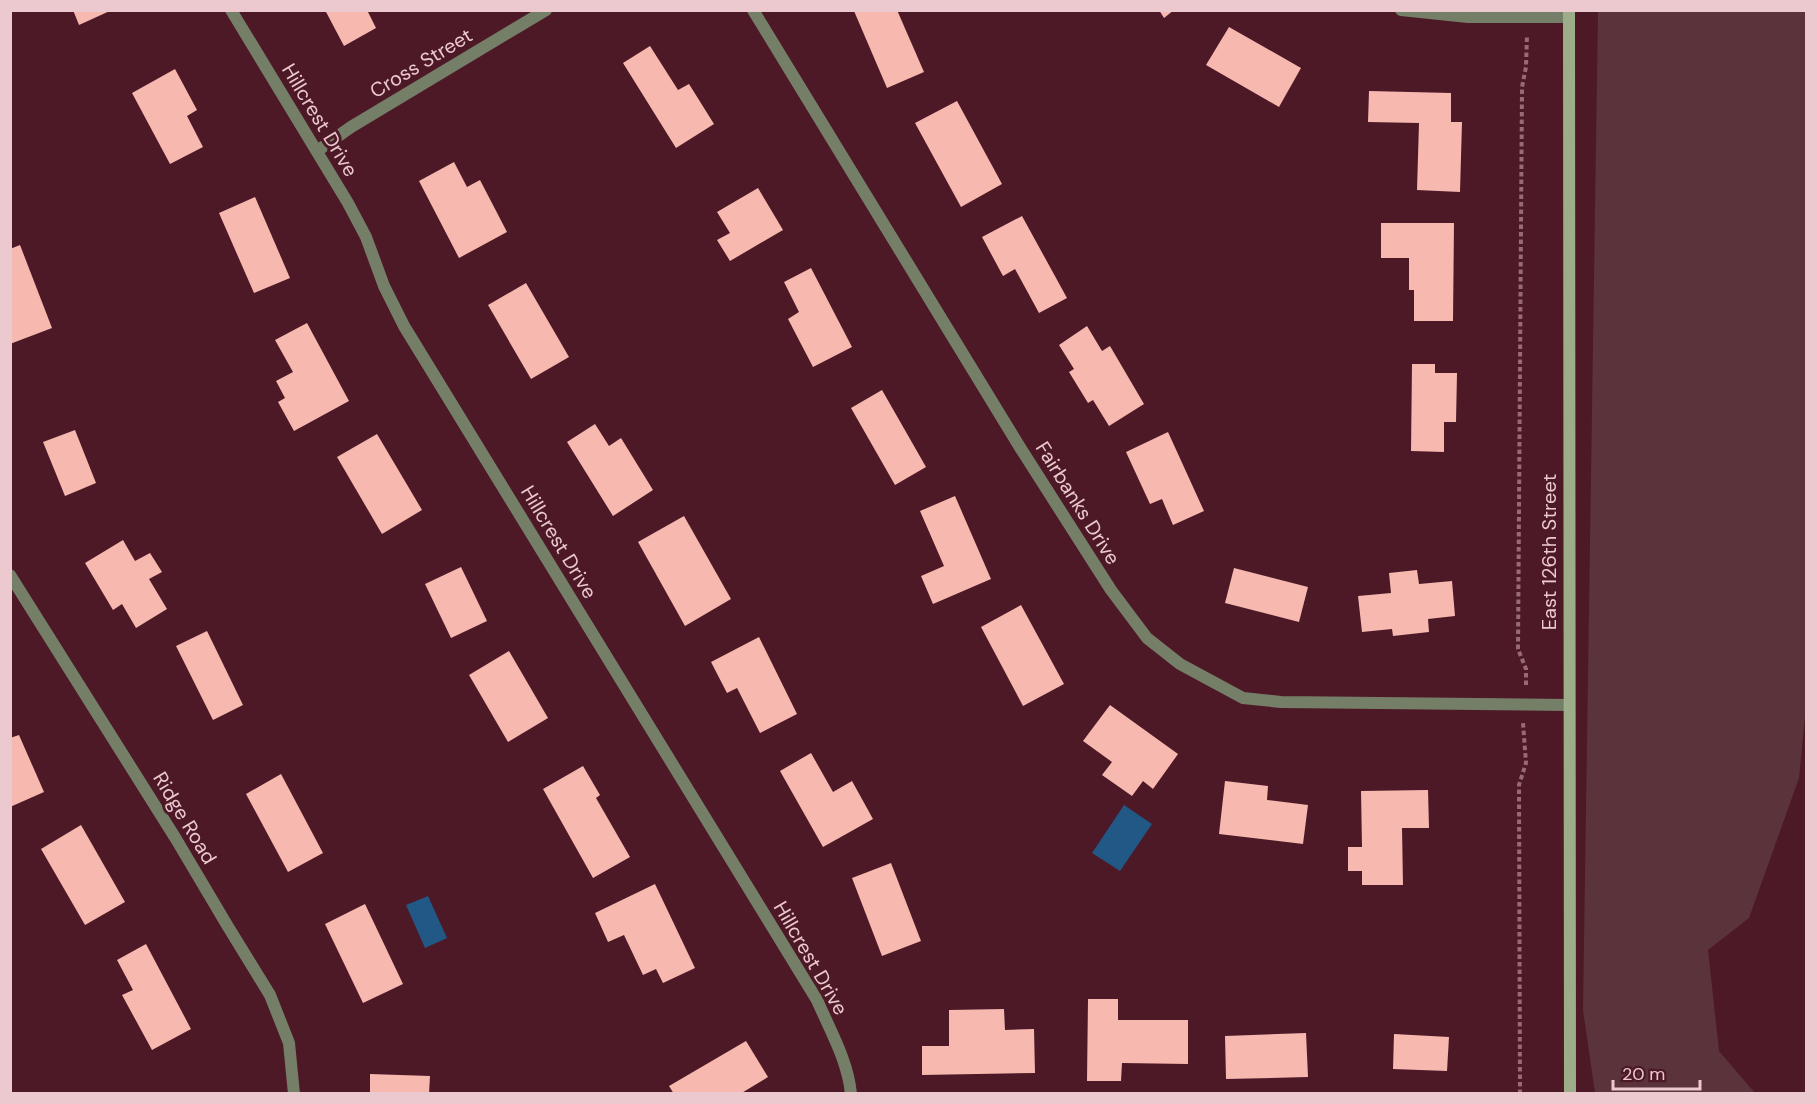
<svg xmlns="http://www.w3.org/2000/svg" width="1817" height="1104" font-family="'DM Sans',sans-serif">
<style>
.green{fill:#5b333b}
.water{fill:#225885}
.building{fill:#f7b8b0}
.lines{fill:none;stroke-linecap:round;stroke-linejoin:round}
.path{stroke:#976b75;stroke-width:4;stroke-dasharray:4.5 3;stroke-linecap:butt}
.street{stroke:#757f68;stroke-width:12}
.secondary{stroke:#9dad89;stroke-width:12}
.labels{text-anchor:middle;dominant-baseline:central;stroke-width:6;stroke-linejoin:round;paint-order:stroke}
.street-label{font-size:20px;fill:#ebc9ce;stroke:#4d1927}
</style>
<rect width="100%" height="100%" fill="#4d1927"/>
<path class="green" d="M1598,11h208v695l-7,72 -50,140 -41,32 11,101 36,42h-160l-12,-83z"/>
<g class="water">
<path d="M1124,805l28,19 -32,47 -28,-18z"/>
<path d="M428,896l19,42 -22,10 -19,-43z"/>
</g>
<g class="building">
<path d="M73,10h39l-33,15z"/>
<path d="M325,10h42l9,18 -32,18z"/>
<path d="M897,10l27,62 -37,16 -33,-77z"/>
<path d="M1159,10h15l-10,8z"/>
<path d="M1229,27l72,41 -22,39 -73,-42z"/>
<path d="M650,46l28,44 11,-6 25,40 -38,24 -53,-85z"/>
<path d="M175,69l22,41 -10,6 16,31 -33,17 -38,-71z"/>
<path d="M1369,91l82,2v29h11l-2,70 -43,-2 2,-67 -51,-1z"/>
<path d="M957,101l45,83 -41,23 -46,-84z"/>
<path d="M454,162l13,25 13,-7 27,52 -48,26 -40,-77z"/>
<path d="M758,188l25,42 -53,31 -13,-21 13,-7 -13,-21z"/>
<path d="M255,197l35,81 -36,15 -35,-80z"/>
<path d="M1022,216l45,82 -28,15 -24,-44 -12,7 -21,-39z"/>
<path d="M1381,223h73l-1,98h-39v-31h-5v-32h-28z"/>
<path d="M20,245l32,83 -42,16v-95z"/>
<path d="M811,268l41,79 -39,20 -25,-48 11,-7 -15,-30z"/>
<path d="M526,283l43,74 -38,22 -43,-74z"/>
<path d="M307,323l42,78 -55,30 -16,-29 7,-4 -9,-17 17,-9 -18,-32z"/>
<path d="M1087,326l15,25 8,-5 34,58 -35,22 -16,-26 -5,3 -19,-31 5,-3 -15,-24z"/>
<path d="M1412,364h23v9h22l-1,49h-12v30l-33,-1z"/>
<path d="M882,390l44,77 -31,18 -44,-77z"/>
<path d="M595,424l14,22 12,-8 32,52 -40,26 -46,-74z"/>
<path d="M75,430l21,53 -31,13 -22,-54z"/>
<path d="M1168,432l36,79 -31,14 -11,-26 -12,5 -24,-52z"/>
<path d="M377,434l45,76 -40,24 -45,-77z"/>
<path d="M955,496l36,83 -58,25 -12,-28 23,-10 -24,-55z"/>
<path d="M684,516l47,83 -46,27 -47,-84z"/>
<path d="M123,540l12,21 15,-8 12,19 -13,7 18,30 -31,19 -14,-24 -9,6 -28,-47z"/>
<path d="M461,567l26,54 -36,17 -26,-54z"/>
<path d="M1234,568l74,19 -9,35 -74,-19z"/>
<path d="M1417,570l2,14 33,-3 3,35 -27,3 1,13 -36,4 -1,-7 -30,3 -4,-36 33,-3 -2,-20z"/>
<path d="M1021,605l43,79 -41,22 -42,-79z"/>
<path d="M207,631l36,74 -30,15 -37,-74z"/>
<path d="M759,637l38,77 -37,19 -23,-45 -10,5 -16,-31z"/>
<path d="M509,651l39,67 -40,24 -39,-67z"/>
<path d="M1110,705l68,49 -25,35 -10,-8 -11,15 -30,-21 10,-13 -29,-21z"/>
<path d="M19,735l25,57 -34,15v-69z"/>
<path d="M811,753l22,39 19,-11 21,38 -50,28 -43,-76z"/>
<path d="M583,766l17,29 -4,3 34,59 -37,21 -50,-89z"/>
<path d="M281,774l42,79 -35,19 -42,-78z"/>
<path d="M1225,781l43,5 -1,14 41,5 -5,39 -84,-10z"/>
<path d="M1428,790l1,38h-27l1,57h-41v-14h-14v-24h14l-1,-56z"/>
<path d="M81,825l44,77 -40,23 -44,-76z"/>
<path d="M891,863l30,78 -39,15 -30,-78z"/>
<path d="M655,884l40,84 -32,15 -7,-14 -13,6 -19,-40 -16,7 -13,-29z"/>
<path d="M365,904l38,80 -40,19 -38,-79z"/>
<path d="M146,944l45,85 -39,21 -30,-55 11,-5 -16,-30z"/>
<path d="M1088,999h30v21h70v44l-66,-1 -1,18h-34z"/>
<path d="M1004,1009l1,21 29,-1 1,44 -113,2v-29h27v-36z"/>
<path d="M1306,1033l2,44 -82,2 -1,-43z"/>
<path d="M1394,1034l55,3 -2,34 -54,-2z"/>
<path d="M746,1041l22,36 -28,17h-66l-5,-8z"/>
<path d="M370,1074l60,2 -1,18h-59z"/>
</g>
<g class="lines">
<g class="path">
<path d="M1526,685v-16l-8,-20 4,-562 4,-20 1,-32"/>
<path d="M1520,1094l-1,-309 7,-22 -3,-40"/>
</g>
<g class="street">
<path d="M231,10l117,193 18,34 18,49 20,40 413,674c13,30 31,61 34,94"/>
<path d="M753,10l268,439 90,141 36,48 33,26 63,34 38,4 288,3"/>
<path d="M1401,10l67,7h101"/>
<path d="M317,151l34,-24 195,-117"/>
<path d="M10,575l166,264 51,86 43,70 19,48 5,51"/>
</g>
<path class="secondary" d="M1569,10l1,1084"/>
</g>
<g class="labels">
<g class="street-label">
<text transform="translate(421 63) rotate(-31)">Cross Street</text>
<text transform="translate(320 120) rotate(59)">Hillcrest Drive</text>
<text transform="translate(1078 503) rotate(58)">Fairbanks Drive</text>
<text transform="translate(559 542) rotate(59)">Hillcrest Drive</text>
<text transform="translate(1549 552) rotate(-90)">East 126th Street</text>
<text transform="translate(185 818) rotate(59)">Ridge Road</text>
<text transform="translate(811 958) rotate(60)">Hillcrest Drive</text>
</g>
</g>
<rect width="1817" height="1104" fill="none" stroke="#ebc9ce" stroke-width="24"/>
<path d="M1613 1080v9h87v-9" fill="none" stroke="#ebc9ce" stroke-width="3"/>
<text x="1622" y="1080" font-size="18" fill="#ebc9ce" stroke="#4d1927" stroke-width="4.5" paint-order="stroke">20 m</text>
</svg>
